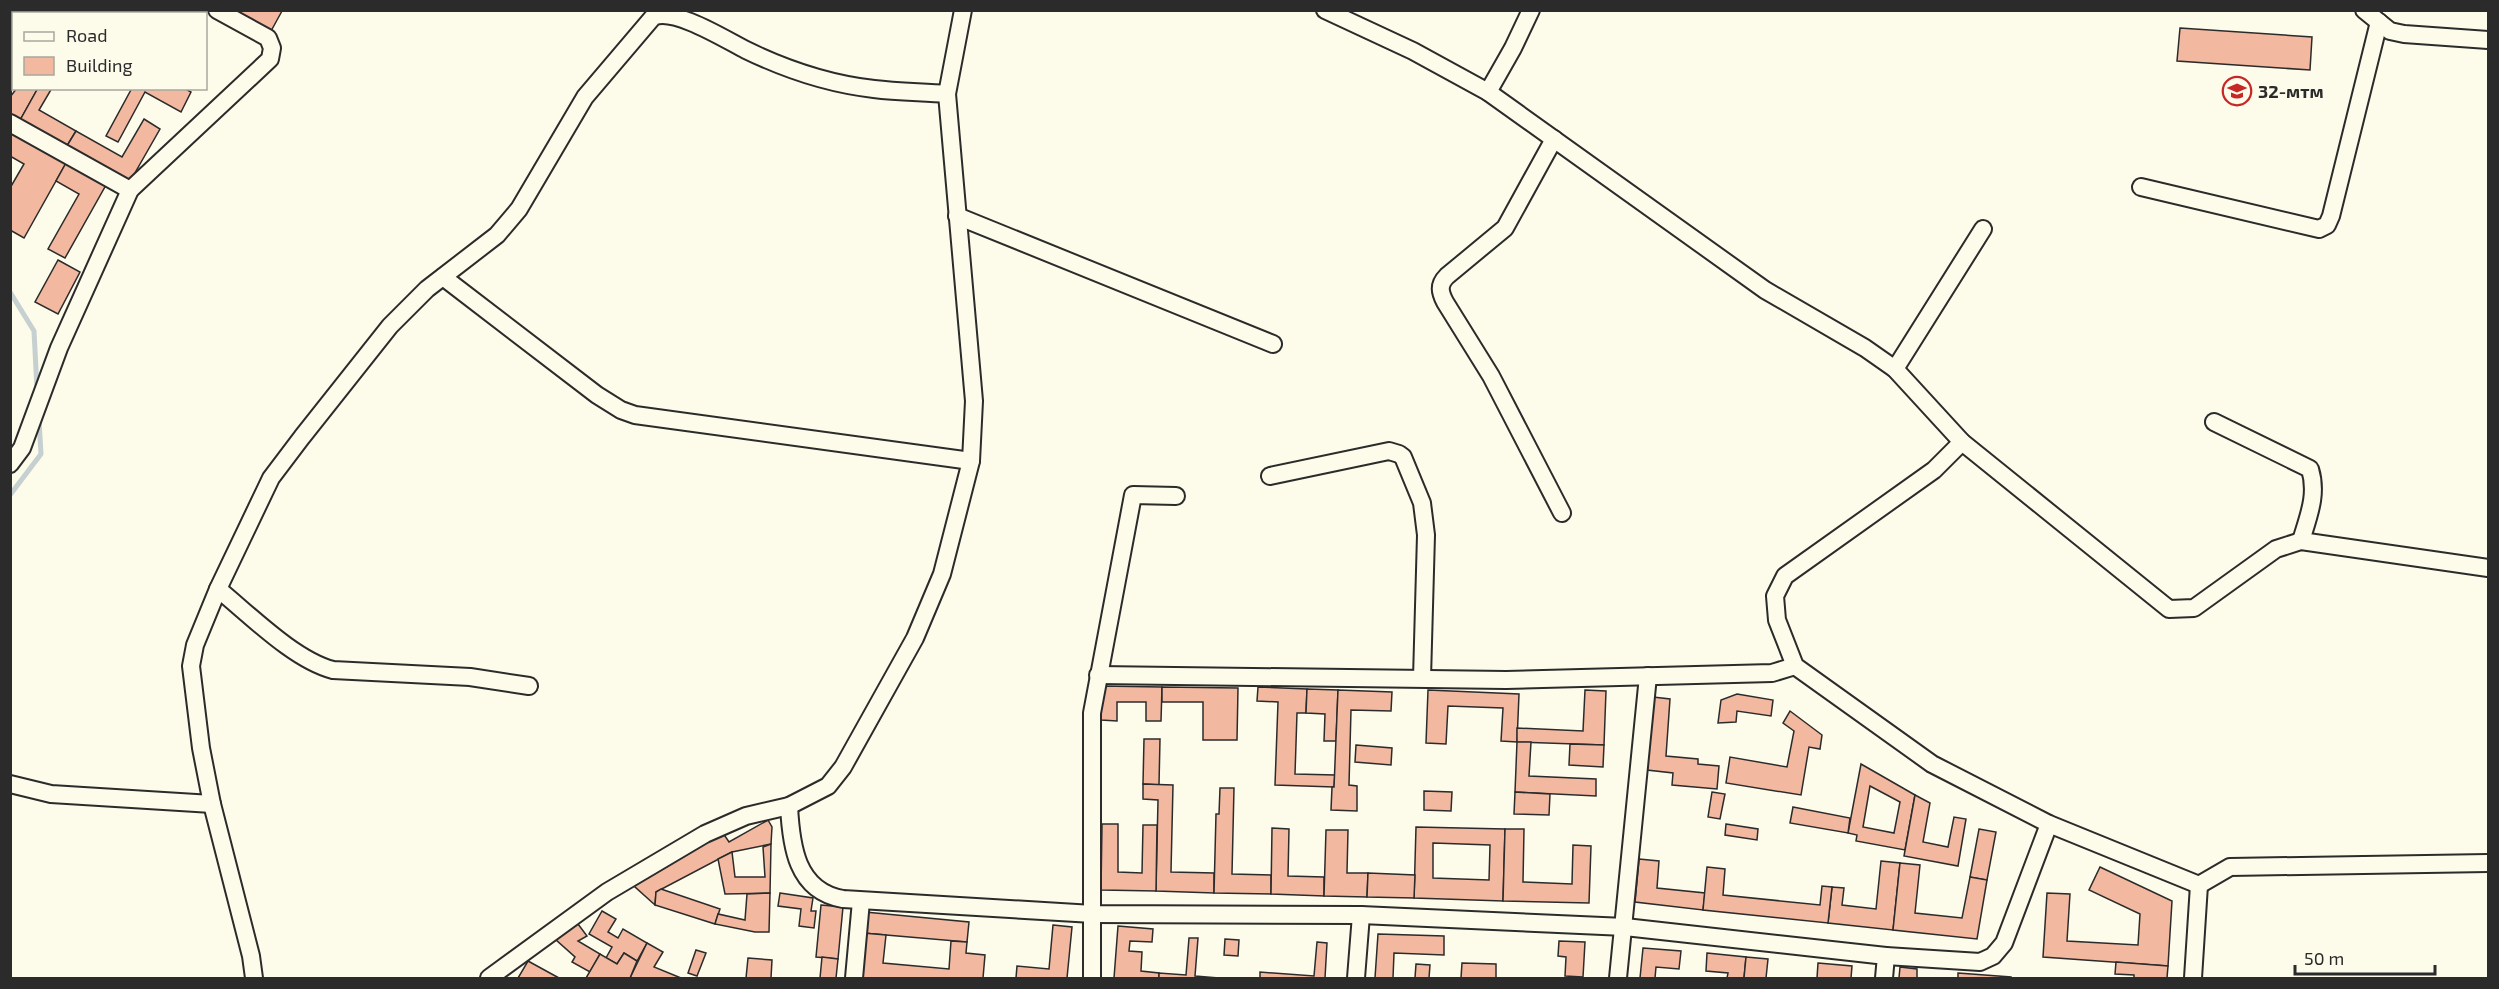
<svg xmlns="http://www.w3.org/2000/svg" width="2499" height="989" font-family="'Exo 2',sans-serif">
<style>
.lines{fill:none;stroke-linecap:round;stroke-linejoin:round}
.stream{stroke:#c7d0d0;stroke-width:5}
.building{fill:#f2b8a0;stroke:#2b2b2b;stroke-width:1.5;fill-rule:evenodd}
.street-casing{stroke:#2b2b2b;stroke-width:20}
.street{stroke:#fdfbea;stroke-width:16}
.labels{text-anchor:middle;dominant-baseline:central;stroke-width:4.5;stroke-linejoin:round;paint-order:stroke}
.poi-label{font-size:18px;font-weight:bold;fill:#2b2b2b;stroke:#fdfbea;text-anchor:start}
</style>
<rect width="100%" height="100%" fill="#fdfbea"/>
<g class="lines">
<g class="stream">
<path d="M10,292l24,39 3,58"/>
<path d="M10,495l31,-41 -2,-34"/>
</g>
</g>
<g class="building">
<path d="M232,10h49l1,1 -11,20z"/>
<path d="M2180,28l132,9 -2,33 -133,-9z"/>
<path d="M17,88h21l-19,34 -9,-4v-21z"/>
<path d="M38,88h14l-13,22 37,21 -11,18 -46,-27z"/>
<path d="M132,88h52l7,4 -10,20 -36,-20 -27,50 -12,-6z"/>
<path d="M144,119l16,10 -32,56 -63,-36 11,-18 46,26z"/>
<path d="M10,132l56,31 -42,75 -14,-8v-42l14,-24 -14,-8z"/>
<path d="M66,163l40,22 -41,73 -17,-9 31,-55 -23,-13z"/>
<path d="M58,260l22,12 -22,42 -23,-12z"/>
<path d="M1101,686l61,1 -1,34h-15v-19h-29v19l-16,-1z"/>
<path d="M1162,687l76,1 -1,52h-34v-38h-41z"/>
<path d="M1258,687l49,2 -1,24h-9l-2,61 40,1 -1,12 -59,-2 3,-83 -21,-1z"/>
<path d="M1307,689l31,1 -2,51h-12l1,-27 -19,-1z"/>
<path d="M1338,690l54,2 -1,19 -40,-1 -2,75 8,1v25l-26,-1 1,-23h2z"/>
<path d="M1428,690l91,4 -2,48 -16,-1 2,-33 -55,-2 -2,38 -20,-1z"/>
<path d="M1585,690l21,1 -2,54 -87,-3v-14l66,3z"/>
<path d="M1737,694l36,6 -2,16 -34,-5 -1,11 -18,1 3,-23z"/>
<path d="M1653,697l17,2 -4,57 32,3v5l21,2 -2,23 -45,-4 1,-12 -26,-3z"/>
<path d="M1790,711l32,24 -2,14 -11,-2 -8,48 -75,-12 4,-26 57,10 7,-36 -11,-8z"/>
<path d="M1144,739h16l-1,46 -16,-1z"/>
<path d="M1517,742h14l-2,34 67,3v17l-81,-4z"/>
<path d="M1570,744l34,1 -1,22 -34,-2z"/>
<path d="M1356,745l36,3 -1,17 -36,-3z"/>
<path d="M1861,764l54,31 -10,55 -49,-9 1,-6 -9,-2zM1870,786l30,16 -6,31 -31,-6z"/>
<path d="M1143,784l30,1 -2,87 43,1v20l-58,-2 2,-91 -15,-1z"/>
<path d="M1220,788h14l-2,86 39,1v19l-57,-1 2,-79h3z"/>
<path d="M1424,791l28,1 -1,19 -27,-1z"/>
<path d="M1515,792l35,2 -1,21 -35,-1z"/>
<path d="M1712,792l13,2 -5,25 -12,-2z"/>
<path d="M1915,795l15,8 -7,39 25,5 6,-30 12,2 -8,47 -54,-10z"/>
<path d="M1793,807l57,11 -2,15 -58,-10z"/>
<path d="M768,820l4,7 -1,17 -39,8 -76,40 -1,13 -21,-19 89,-53 6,9z"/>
<path d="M1102,824h16v48l24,1 1,-48h14l-1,66 -55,-1z"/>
<path d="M1726,824l32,5 -1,11 -32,-5z"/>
<path d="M1416,827l89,2 -2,72 -89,-3zM1433,843l57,2 -1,35 -56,-2z"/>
<path d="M1272,828l17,1 -1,47 36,1v19l-53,-2z"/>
<path d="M1505,829h19l-1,53 49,2 1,-39 18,1 -2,57 -86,-2z"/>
<path d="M1979,829l17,3 -9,48 -17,-3z"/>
<path d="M1326,830h22l-1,43h21l-1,24 -43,-1z"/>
<path d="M771,844l-1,49 -45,1 -7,-35 14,-7 3,25h30l-2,-30z"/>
<path d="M1639,859l20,2 -2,27 48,5 -2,17 -68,-8z"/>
<path d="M1881,861l19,2 -7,67 -65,-7 4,-36 12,1 -2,17 34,4z"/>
<path d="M1900,863l20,2 -5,48 47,5 8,-41 17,3 -10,59 -84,-9z"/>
<path d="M1707,867l18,2 -2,26 97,10 2,-19 10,1 -4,36 -125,-13z"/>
<path d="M2100,867l72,34 -4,65 -125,-9 4,-64 23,1 -3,47 71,4 2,-31 -51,-24z"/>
<path d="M1368,873l47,2 -1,23 -47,-1z"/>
<path d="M661,889l59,20 -5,15 -60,-19 1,-13z"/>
<path d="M770,893l-1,39h-14l-40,-8 3,-10 27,6 2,-26z"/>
<path d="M780,893l33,5 -2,13h5l-2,17 -15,-2 2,-17 -23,-3z"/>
<path d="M821,905l22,2 -5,52 -22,-2z"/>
<path d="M602,911l14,8 -8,13 10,6 5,-9 24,14 -10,18 -13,-8 -7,11 -11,-6 6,-11 -23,-13z"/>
<path d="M865,912l104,10 -2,20 -104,-9z"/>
<path d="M578,924l9,12 -9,5 22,13 -10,18 -18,-10 3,-5 -20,-18z"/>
<path d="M1053,925l19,2 -5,51h-51l1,-12 32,3z"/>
<path d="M1118,926l35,3 -1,13 -22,-1 -1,10 13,1 -1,19 18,2v5h-45z"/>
<path d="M863,933l23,2 -3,28 66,6 2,-28 16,1 -1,11 19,2 -2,23h-124z"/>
<path d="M1378,934l66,2v19l-50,-2 -1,25h-18z"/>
<path d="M1189,938h9l-3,38 24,2h-60v-5l27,2z"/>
<path d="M1225,939l14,1 -1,16 -14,-1z"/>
<path d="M1559,941l26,1 -2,35 -18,-1 1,-19 -8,-1z"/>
<path d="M1317,942l10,1 -2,35h-65v-6l54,4z"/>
<path d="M647,943l16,9 -9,15 27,11h-51z"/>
<path d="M1643,948l38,3 -2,18 -23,-2 -1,11h-15z"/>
<path d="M696,950l10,3 -9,23 -9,-3z"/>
<path d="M624,953l13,8 -7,17h-44l14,-24 17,10z"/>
<path d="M1707,953l39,4 -2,21h-17l1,-5 -22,-2z"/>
<path d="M822,957l16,2 -2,19h-16z"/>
<path d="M1746,957l22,2 -2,19h-22z"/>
<path d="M748,958l24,2 -1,18h-25z"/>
<path d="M528,961l31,17h-41z"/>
<path d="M2116,962l52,4 -1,12h-33v-3l-19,-1z"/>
<path d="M1462,963l34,1v14h-35z"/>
<path d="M1818,963l34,3 -1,12h-34z"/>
<path d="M1416,964l14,1 -1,13h-14z"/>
<path d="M1900,967l17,2v9h-18z"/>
<path d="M1958,973l53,4v1h-53z"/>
</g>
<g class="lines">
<g class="street-casing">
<g id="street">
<path d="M1325,10l88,41 75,41 277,198 100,58 30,21 67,73 207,167 25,-1 82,-59 25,-8 187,27"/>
<path d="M2364,10l26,21 14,3 84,6"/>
<path d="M14,14l4,-4"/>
<path d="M1488,92l25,-44 18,-38"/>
<path d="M10,123l120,67"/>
<path d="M1554,139l-49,89 -58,48c-9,9 -7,16 -2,26l46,74 71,137"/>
<path d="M2141,187l178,42 8,-4 4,-9 48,-194"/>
<path d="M957,216l316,128"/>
<path d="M443,277l154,118 24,15 14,5 336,46"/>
<path d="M1895,369l88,-140"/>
<path d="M2214,422l96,47c8,26 -2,48 -9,72"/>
<path d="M1962,442l-28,28 -149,106 -10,20 2,24 18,46 137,98 117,60 150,61 31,-18 258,-4"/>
<path d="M10,464l12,-16 37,-100 71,-158 140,-131 2,-11 -4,-10 -51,-28"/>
<path d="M1270,476l119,-25 10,3 4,3 19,46 4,32 -4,143"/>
<path d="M218,589c31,25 76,71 115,81l137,7 59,9"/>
<path d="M1098,675l408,5 266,-7 23,-7"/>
<path d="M10,784l41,10 161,10"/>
<path d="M789,806c2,39 7,85 54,93l250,15 268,1 264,12 261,29 -2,22"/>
<path d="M1886,956l94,6 13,-6 11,-13 45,-119"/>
<path d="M254,978l-3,-22 -39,-152 -11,-56 -10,-82 4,-21 23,-56 53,-111 31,-41 88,-111 37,-37 70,-54 22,-26 66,-112 68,-80c21,-10 73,23 93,33 39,19 84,34 128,39 24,3 49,3 73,5"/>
<path d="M489,978l118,-86 98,-58 41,-18 43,-10 39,-20 15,-19 72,-129 27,-64 29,-113 3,-60 -27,-307 16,-84"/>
<path d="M854,978l7,-77"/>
<path d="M1092,978v-265l41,-218 43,1"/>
<path d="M1356,978l5,-63"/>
<path d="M1618,978l30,-302"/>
<path d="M2193,978l6,-93"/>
</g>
</g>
<use href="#street" class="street"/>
</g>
<defs>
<g id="school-ring" transform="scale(1.5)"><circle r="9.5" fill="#fdfbea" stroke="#c62828" stroke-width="1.5"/><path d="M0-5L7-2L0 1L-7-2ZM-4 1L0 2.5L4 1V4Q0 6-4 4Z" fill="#c62828"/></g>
</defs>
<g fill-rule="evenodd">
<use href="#school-ring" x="2237" y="91"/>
</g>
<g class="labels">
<g class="poi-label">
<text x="2258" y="91">32-мтм</text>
</g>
</g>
<rect width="2499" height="989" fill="none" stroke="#2b2b2b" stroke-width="24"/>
<rect x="12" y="12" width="195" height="78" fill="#fdfbea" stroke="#a9a89e" stroke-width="1.5"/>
<rect x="24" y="32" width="30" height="9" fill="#fdfbea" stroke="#a9a89e" stroke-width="1.5"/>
<text x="66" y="42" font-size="18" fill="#2b2b2b">Road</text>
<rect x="24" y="57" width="30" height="18" fill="#f2b8a0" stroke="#a9a89e" stroke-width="1.5"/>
<text x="66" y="72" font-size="18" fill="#2b2b2b">Building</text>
<path d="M2295 965v9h140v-9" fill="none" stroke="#2b2b2b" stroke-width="3"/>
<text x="2304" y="965" font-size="18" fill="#2b2b2b" stroke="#fdfbea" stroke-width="4.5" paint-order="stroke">50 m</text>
</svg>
